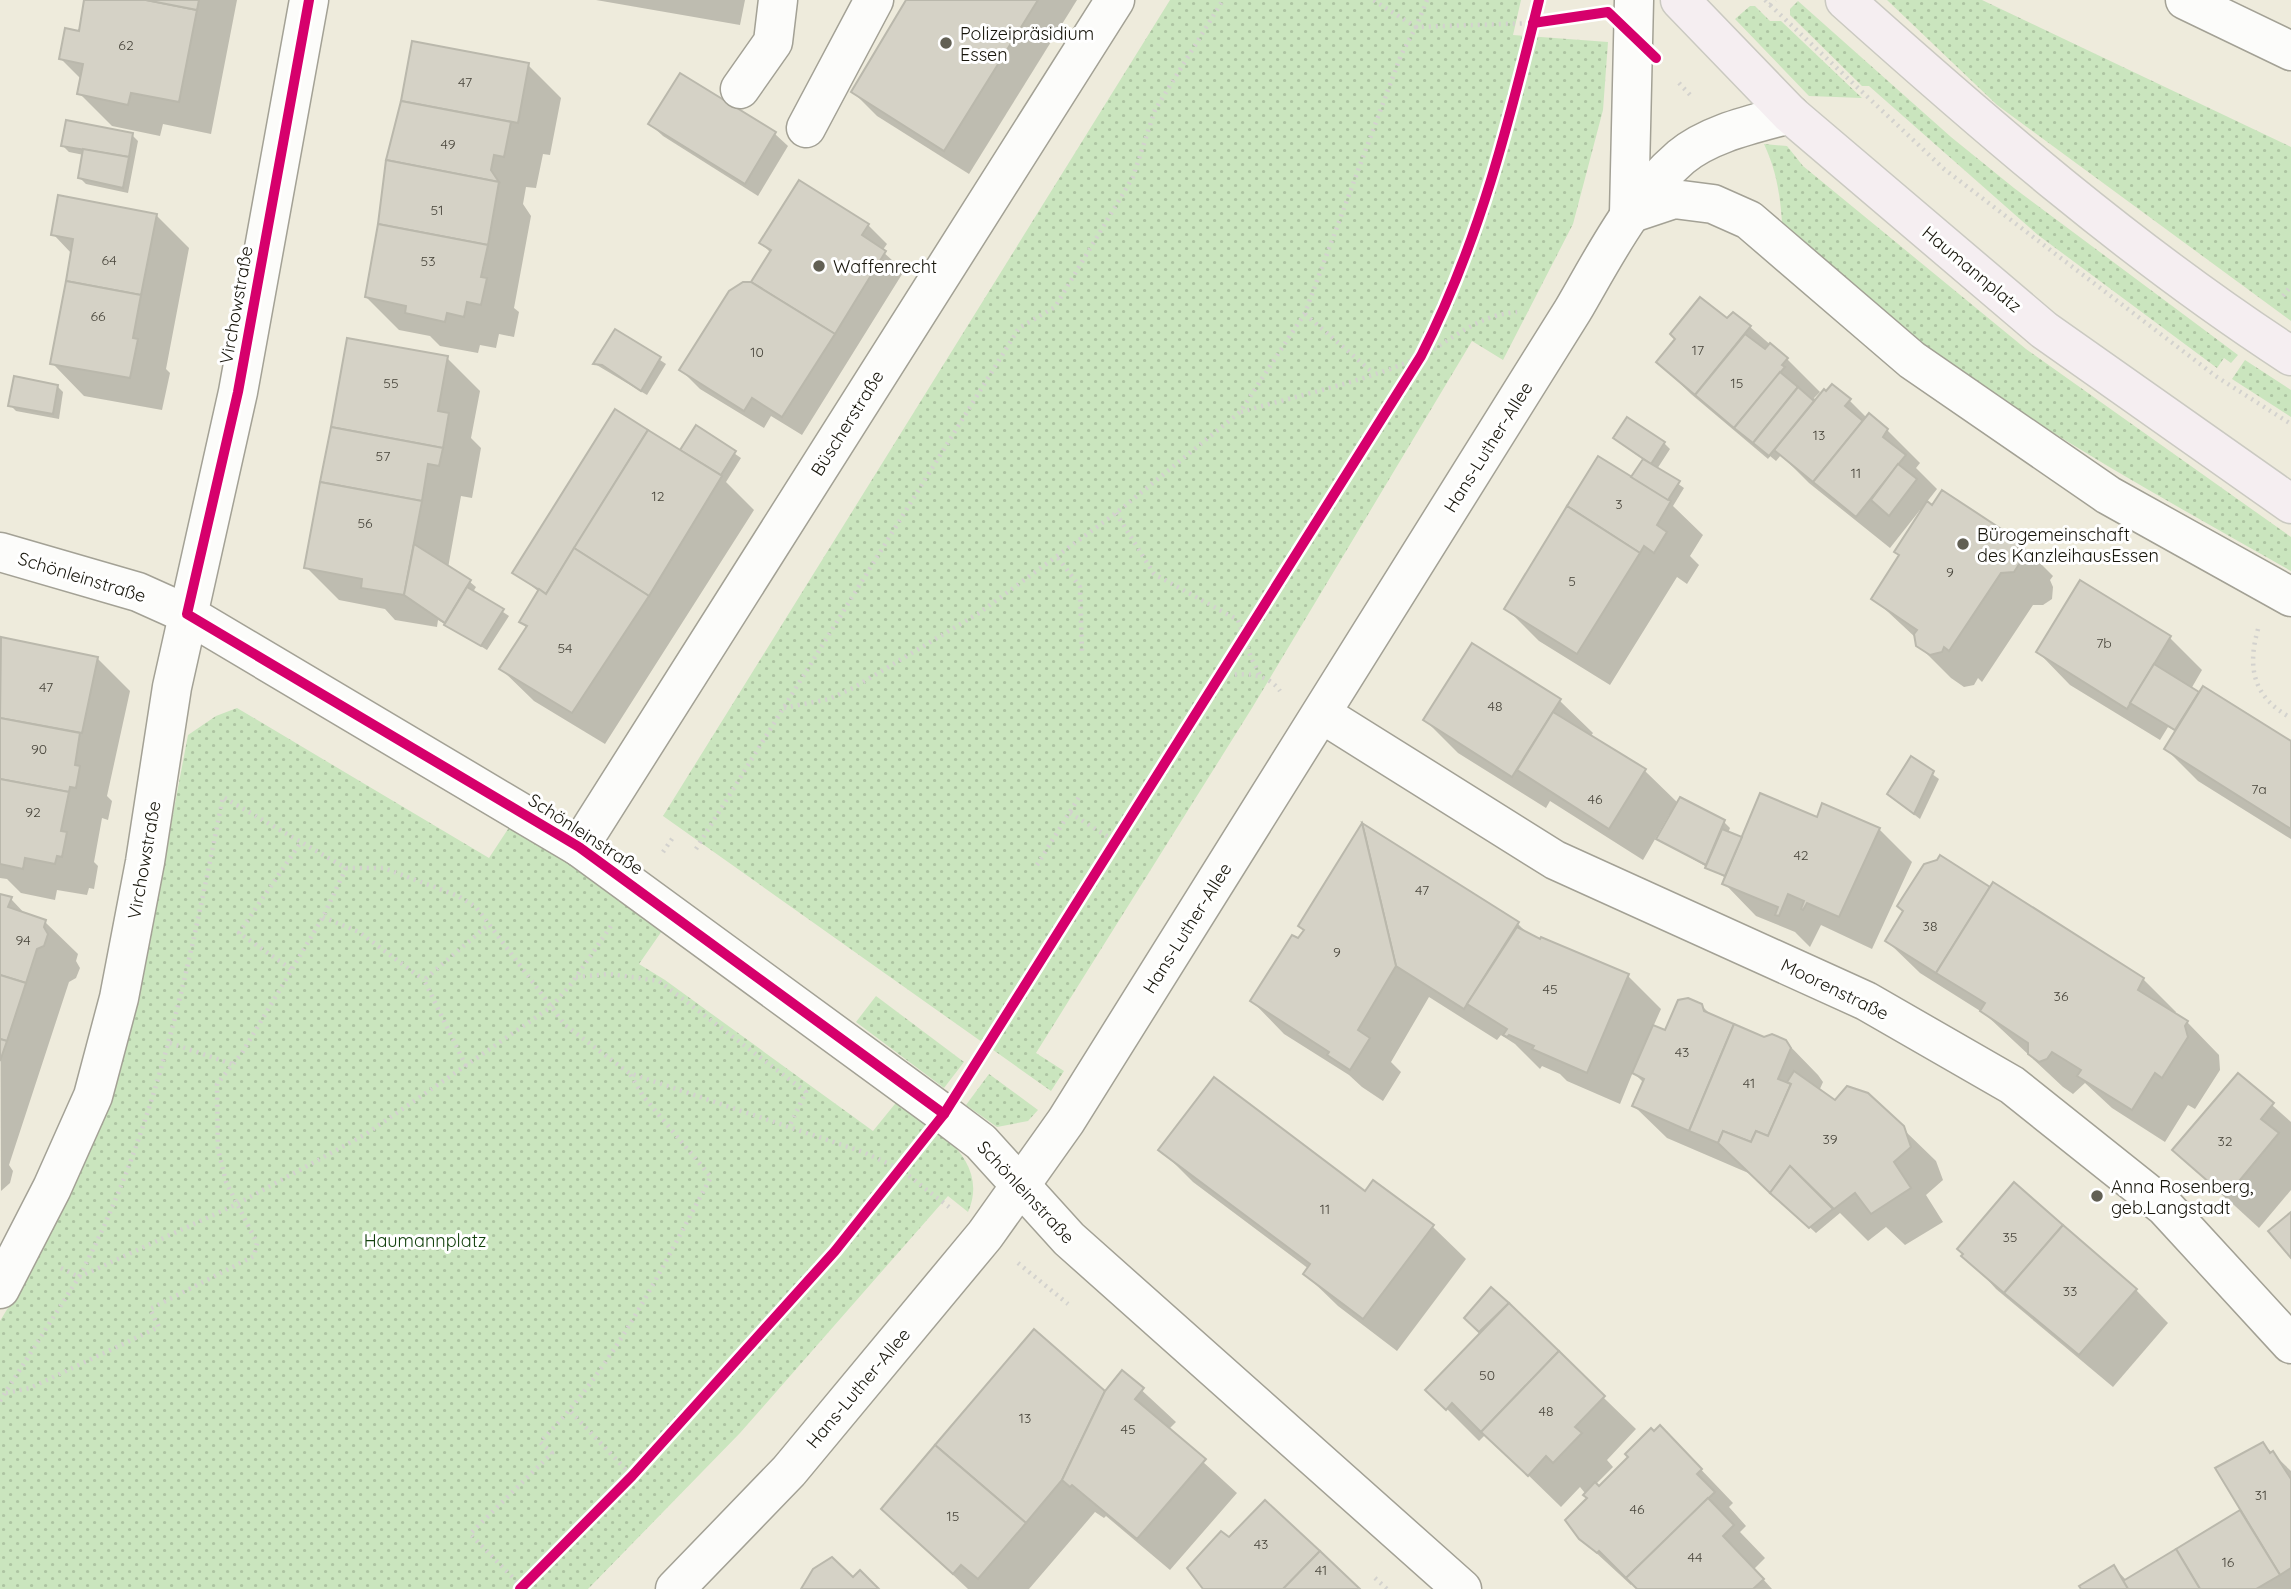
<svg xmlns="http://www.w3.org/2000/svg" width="2291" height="1589" font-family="Quicksand,sans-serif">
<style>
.grass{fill:url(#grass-dots)}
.shadow{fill:#0003}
.building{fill:#d5d2c6;stroke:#bab8ac;stroke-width:2}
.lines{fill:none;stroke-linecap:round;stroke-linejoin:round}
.minor-casing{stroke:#a3a195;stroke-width:41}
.major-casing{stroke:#cac9c1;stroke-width:41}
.path{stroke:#d3d2ce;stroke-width:4.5;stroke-dasharray:2 5;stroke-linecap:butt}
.minor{stroke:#fcfcfa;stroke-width:38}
.major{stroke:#f5eef1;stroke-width:38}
.cycleway-casing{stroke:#fff;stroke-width:15}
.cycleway{stroke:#d6006c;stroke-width:10}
.poi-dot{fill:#626054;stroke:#fff;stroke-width:2.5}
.labels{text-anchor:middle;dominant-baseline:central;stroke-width:6;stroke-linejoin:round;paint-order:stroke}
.number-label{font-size:14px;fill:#48453b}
.poi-label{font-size:18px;fill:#17150b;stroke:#fff;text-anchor:start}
.street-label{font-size:18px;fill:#17150b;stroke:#fff}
.park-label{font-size:18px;fill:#13420e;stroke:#fff}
</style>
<defs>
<pattern id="grass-dots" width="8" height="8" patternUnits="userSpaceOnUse" patternTransform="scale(1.75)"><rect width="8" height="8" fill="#cae5be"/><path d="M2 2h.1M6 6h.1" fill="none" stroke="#adc4a2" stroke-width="1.8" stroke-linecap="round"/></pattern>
</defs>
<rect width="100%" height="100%" fill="#eeebdc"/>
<g class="grass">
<path d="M1170,0h351l-8,35 95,7 -5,68 -30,114 -70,136 -31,-19 -9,15 -211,352 -216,345 28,18 -13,20 -388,-275z"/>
<path d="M1887,0h95l309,147v174l-294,-216z"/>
<path d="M1798,1l153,136 63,51 224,167 -7,8 -7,-5 -7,10 -179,-133 -169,-149h-7l-72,-71v-6z"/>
<path d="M1750,6h5l15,15h11l81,77 -53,-2 -74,-77z"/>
<path d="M1764,144l23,2 16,20 223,183 265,188v34c-127,-72 -256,-143 -374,-230 -48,-36 -92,-78 -135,-119 -2,-29 -6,-52 -18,-78z"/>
<path d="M2245,360l46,30v27l-59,-38z"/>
<path d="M237,708l252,150 21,-32 103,65 51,37 -25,36 26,16 208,151 26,-32c34,29 92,60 69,113l-20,-16 -208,237 -152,156h-588v-268l41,-68 40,-91 61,-185 46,-242 28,-19z"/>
<path d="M876,996l88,66 -20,26 -88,-66z"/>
<path d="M989,1074l49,36 -10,11 -31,6 -31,-22z"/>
</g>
<g class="shadow">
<path d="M86,0h151l-26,134 -48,-10 -3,12 -48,-10 -33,-33 3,-13 -21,-21 19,-26z"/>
<path d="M596,0h149l-5,25z"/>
<path d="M909,0h168l-108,174 -92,-58 -24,-24z"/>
<path d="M413,43l115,22 33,33 -11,57 -7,-1 -7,34 -10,-1 -3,17 8,12 -17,92 5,4 -5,25 -15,-3 -3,14 -16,-3 -2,8 -38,-7 -10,-10 -31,-6 -33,-33 19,-100 -3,-3 6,-35 8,-24z"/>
<path d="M650,124l125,10 13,12 -30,50 -95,-60z"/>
<path d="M132,135l6,6 -10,52 -42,-9 -6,-6 4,-23 -15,-3 -6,-6z"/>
<path d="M156,215l33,33 -23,121 4,4 -8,37 -78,-14 -32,-33 20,-109 -19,-20z"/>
<path d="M868,225l19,19 -5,7 22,20 -102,164 -31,-19 -7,12 -64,-39 -19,-19 71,-87 19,-30 -10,-10z"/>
<path d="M1727,321l23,6 37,32 33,33 -6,6 4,5 31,-3 18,18 3,-2 17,14 33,33 -4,5 21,21 -11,14 94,40 33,33 -3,4 3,7 -1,12 -9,6h-10l-51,77 -4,-4 -4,7 -10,2 -13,-9 -33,-33 -2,-7 -43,-40 28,-42 21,-44 -2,-2 -30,38 -81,-65 -28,-28 -5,6 -6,-5 -2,3 -77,-65 -33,-32z"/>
<path d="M616,331l50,33 -19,31 -52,-31z"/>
<path d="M447,358l33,33 -9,47 10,10 -9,50 -11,-2 -13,72 22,14 6,5 -3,5 36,24 -22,34 -49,-30 -1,7 -42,-7 -10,-11 -46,-9 -33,-33z"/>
<path d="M57,386l6,6 -4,27 -43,-8 -6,-6z"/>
<path d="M696,427l45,31 -15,24 28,28 -149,234 -71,-43 -33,-32 26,-41 -6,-6 18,-30 -24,-20 166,-120z"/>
<path d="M1615,438l49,5 6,6 -13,20 27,19 -11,18 30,29 -13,21 9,9 -12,19 -10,-7 -67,108 -71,-44 -33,-33 126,-129 12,-19z"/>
<path d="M2170,638l32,32 -11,19 100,54v96l-93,-58 -32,-32 10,-17 -8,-5 -8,13 -90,-55 -32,-33z"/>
<path d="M0,641l97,17 33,33 -23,105 5,5 -4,19 -6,-2 -8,44 4,4 -4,23 -5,-1 -2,7 -30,-5 -2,10 -34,-7 -14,-14 -7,-1z"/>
<path d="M1473,646l87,55 33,32 -3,4 54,33 35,34 45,18 6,6 -2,5 13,5 76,-19 62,10 33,33 -40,87 -51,-24 -11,22 -15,-15 -39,-16 -32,-33 2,-5 -66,-38 12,-23 -3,-2 -26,45 -93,-59 -4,7 -88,-55 -33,-33z"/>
<path d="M1911,759l28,20 -19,40 -25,-19z"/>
<path d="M1362,826l156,98 12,12 98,40 33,33 -8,18 13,5 35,-27 10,10 53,23 21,3 33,34 5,7 -4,9 16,11 67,26 34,33 7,19 -17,15 17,27 -38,23 -19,-18 -18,14 -28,-28 -24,20 -63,-58 -86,-37 -33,-32 10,-23 -11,-11 -13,32 -53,-23 -7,-7 -18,-8 -2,3 -25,-25 -14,-9 -4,5 -68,-43 -38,65 10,10 -18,29 -21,-14 -13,-12 -65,-41 -32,-33 46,-60z"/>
<path d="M0,895l11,4 16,17 18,6 33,32 -2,7 4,7 -4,10 -7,4 -60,183 4,6 -3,12 -9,8z"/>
<path d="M1887,941l256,38 33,33 -2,2 13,8 32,33 1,15 -25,39 -7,-4 -23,37 -53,-34 -27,-25 -12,11 -10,-7 -78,-73 -65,-41z"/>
<path d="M2238,1075l53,47v68l-32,38 -85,-78z"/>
<path d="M1161,1150l204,43 9,-11 59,45 33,32 -69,92 -59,-45 -33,-32 4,-5 -116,-87z"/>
<path d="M1965,1254l171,36 32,33 -55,64 -117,-98z"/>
<path d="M1491,1289l145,140 -29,31 6,7 -18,18 4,4 93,-29 41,43 -4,4 17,19 -6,6 25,26 -11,11 18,20h-133l-6,-7 -2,3 -51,-47 9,-40 -9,-11 -19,20 -75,-73 -7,7 -51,-51 55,-57 -17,-15z"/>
<path d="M1122,1372l54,50 -8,8 69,63 -67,77 -64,-54 -2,2 -9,-6 -66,77h-61l-85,-80 223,-116z"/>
<path d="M2263,1444l28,27v118h-208l31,-22 13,14 116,-71z"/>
</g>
<g class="building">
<path d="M84,0h62l51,10 -18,92 -48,-9 -3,12 -51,-11 6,-30 -24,-5 6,-31 14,3z"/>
<path d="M146,0h53l-2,10z"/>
<path d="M906,0h132l-94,151 -93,-59z"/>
<path d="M412,41l117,22 -11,60 -117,-22z"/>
<path d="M680,73l96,59 -31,52 -97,-60z"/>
<path d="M401,101l110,21 -7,35 -10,-2 -3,15 8,12 -113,-22z"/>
<path d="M66,120l67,13 -4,24 -68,-11z"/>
<path d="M83,149l46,8 -6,31 -45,-10z"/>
<path d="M386,160l113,22 -11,63 -110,-21z"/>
<path d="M799,180l70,44 -7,11 24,16 -51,83 -84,-52 20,-32 -12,-7z"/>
<path d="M58,195l99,19 -16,81 -75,-14 7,-42 -22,-4z"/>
<path d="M378,224l110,21 -7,32 6,1 -6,27 -14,-3 -3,15 -17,-4 -2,9 -40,-9 1,-7 -41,-9z"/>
<path d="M66,281l75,14 -8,43 5,1 -8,39 -80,-14z"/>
<path d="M743,282h8l84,52 -53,83 -30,-19 -8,13 -65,-41 50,-79z"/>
<path d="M1700,297l27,21 6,-6 18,14 -56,69 -39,-33 19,-23 -5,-5z"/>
<path d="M615,329l46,28 -20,34 -39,-26 -9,-1z"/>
<path d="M1745,334l20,15 5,-6 18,15 -6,7 3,2 -51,61 -39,-33z"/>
<path d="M347,338l101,18 -10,55 11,2 -6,35 -112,-21z"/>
<path d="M1780,372l18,15 -45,56 -19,-15z"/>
<path d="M14,376l44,9 -5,29 -45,-8z"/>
<path d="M1832,384l19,15 -6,7 18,15 -50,61 -39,-32 50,-61 2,2z"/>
<path d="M1798,387l16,14 -45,55 -16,-13z"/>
<path d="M615,409l33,21 -102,164 -34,-21z"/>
<path d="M1869,413l19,16 -5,8 23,18 -50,62 -43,-35z"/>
<path d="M1627,417l38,25 -14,22 -38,-26z"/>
<path d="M696,425l40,26 -15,24 -41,-25z"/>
<path d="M331,427l112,21 -4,18 -11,-2 -6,37 -102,-19z"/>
<path d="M648,430l74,46 -73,120 -75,-48z"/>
<path d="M1598,456l73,45 -14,24 10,7 -13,21 -10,-7 -4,7 -73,-47z"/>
<path d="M1643,459l37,22 -12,19 -37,-23z"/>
<path d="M1898,464l19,15 -28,37 -18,-16z"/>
<path d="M320,482l102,19 -18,94 -43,-7 1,-9 -58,-11z"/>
<path d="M1942,490l79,52 -3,5 5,11 -9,14 -13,1 -52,78 -5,-4 -2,5 -12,3 -14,-9 -2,-12 3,-4 -46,-31 28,-44 -5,-3 33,-51 5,4z"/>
<path d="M1567,506l73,47 -63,101 -73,-45z"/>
<path d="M414,544l57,36 -26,43 -41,-28z"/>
<path d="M574,548l75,48 -77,117 -73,-44 28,-43 -8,-4 20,-33 7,5z"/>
<path d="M2080,580l91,56 -44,73 -91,-57z"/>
<path d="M467,587l37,22 -23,37 -37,-21z"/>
<path d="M1,637l97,20 -16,76 -82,-15z"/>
<path d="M1472,643l89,56 -49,78 -89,-57z"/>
<path d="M2154,664l45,28 -24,38 -45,-27z"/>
<path d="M2203,686l88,55v88l-127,-80z"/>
<path d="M1553,712l93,57 -37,60 -92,-59z"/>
<path d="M0,718l80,15 -5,32 5,1 -4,22 -6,-1 -1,5 -69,-13z"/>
<path d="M1911,756l23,15 -20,43 -27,-20z"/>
<path d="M0,779l69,13 -8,39 6,1 -5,25 -5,-1 -2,8 -30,-6 -2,11 -23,-5z"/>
<path d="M1760,793l57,24 5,-14 58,25 -41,89 -32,-14 -4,7 -2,-1 3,-8 -16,-7 -9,22 -4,-1 3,-8 -56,-23z"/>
<path d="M1680,797l45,23 -19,45 -50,-26z"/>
<path d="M1362,823l157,99 -55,87 -68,-43z"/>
<path d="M1362,823l34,143 -38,64 12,8 -20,32 -23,-15 2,-3 -79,-51 42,-66 6,3 6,-8 -6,-4z"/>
<path d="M1722,829l20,8 -17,39 -20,-8z"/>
<path d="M1940,855l50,32 -54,86 -51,-32 18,-30 -6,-5 27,-42 13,-4z"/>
<path d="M1993,882l151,96 -6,12 50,31 -3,5 3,11 -26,41 -7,-5 -23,37 -55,-34 4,-6 -29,-18 -5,7 -8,3 -11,-8v-11l-48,-32 5,-8 -49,-30z"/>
<path d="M0,894l12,3 -4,10 38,13 -2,7 4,7 -4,12 -7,3 -11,34 -26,-8z"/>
<path d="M1517,927l23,12 1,-2 88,37 -42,99 -55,-24 2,-3 -25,-11 -2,2 -4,-2 4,-6 -40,-25z"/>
<path d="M0,975l26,8 -19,58 -7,-2z"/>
<path d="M1688,998l14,6 2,7 30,13 -45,107 -57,-25 12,-27 -12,-6 21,-48 12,5 13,-30z"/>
<path d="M1734,1024l30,13 8,-3 14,6 5,8 -13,31 13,5 -23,52 -12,-5 -5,11 -28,-11 -5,12 -29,-12z"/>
<path d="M0,1039l7,2 -7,20z"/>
<path d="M1794,1071l41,29 12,-14 21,7 36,33 7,21 -17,15 17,26 -40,26 -16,-21 -21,16 -44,-43 -20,27 -52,-50 5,-12 28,11 5,-11 12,5 23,-52 -4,-2z"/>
<path d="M2238,1073l36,30 -13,16 18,14 -53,64 -54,-47z"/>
<path d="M1214,1077l151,114 8,-11 61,45 -71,94 -60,-45 7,-10 -152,-114z"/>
<path d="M1790,1166l43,43 -24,19 -39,-35z"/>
<path d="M2014,1182l49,43 -59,68 -43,-37 2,-2 -6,-5z"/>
<path d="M2291,1212v46l-23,-27z"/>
<path d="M2063,1225l74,64 -58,66 -75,-62z"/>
<path d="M1491,1287l18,16 -30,29 -15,-14z"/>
<path d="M1509,1303l50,48 -78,81 -29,-29 -6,7 -21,-20z"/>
<path d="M1034,1329l71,62 -43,89 -36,43 -91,-78z"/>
<path d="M1559,1351l46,45 -30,31 7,6 -29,30 -7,-7 -18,20 -47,-44z"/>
<path d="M1122,1370l22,18 -9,11 71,60 -69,80 -65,-54 -2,2 -8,-7 43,-89z"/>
<path d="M1660,1425l42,44 -5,5 18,18 -89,86 -27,-27 -2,2 -18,-14 -14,-19 22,-22 -4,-3 12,-13 4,4 29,-29 -3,-3 26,-26 3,3z"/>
<path d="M2263,1442l7,11 3,-2 18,28v89l-11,7 -65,-107z"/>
<path d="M935,1445l91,78 -48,56 -17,-14 -8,9 -72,-65z"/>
<path d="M1708,1498l26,27 -11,11 41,43 -11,10h-116l-11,-11z"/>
<path d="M1265,1500l55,51 -37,38h-80l-16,-21 34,-37 8,6z"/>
<path d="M2240,1510l40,65 -24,14h-56l-24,-40z"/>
<path d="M2176,1549l24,40h-72l-5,-8z"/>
<path d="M1320,1551l40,38h-77z"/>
<path d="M832,1557l21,20 7,-7 19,19h-78l12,-20z"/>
<path d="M2114,1565l14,24h-47l-2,-3z"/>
</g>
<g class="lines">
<g class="minor-casing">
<g id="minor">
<path d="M2185,0l106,51"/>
<path d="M740,89l33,-47 5,-42"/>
<path d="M806,128l68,-128"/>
<path d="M1629,214l45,-15 39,5 36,16 163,140 196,135 183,102"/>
<path d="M1629,214l5,-214"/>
<path d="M0,552l138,40 49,22 392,233 365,267 37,28 88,97 393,350"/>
<path d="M1322,714l233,146 311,141 146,84 153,122 126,137"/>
<path d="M579,847l536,-847"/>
<path d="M0,1289l52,-101 41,-92 26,-98 26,-136 27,-175 66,-295 71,-392"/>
<path d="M675,1589l114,-118 196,-236 81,-114 507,-811c31,-53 60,-112 108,-153 29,-24 73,-33 109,-43"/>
</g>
</g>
<g class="major-casing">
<g id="major">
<path d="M1680,0l110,114 254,216 247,174"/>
<path d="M1845,0c142,127 286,252 446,356"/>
</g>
</g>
<g class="path">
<path d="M1427,0l-11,27 117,-4 57,-8"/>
<path d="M1765,0l5,5 5,-5"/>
<path d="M1770,5l174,164 273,208 74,47"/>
<path d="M1533,23l6,-23"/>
<path d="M1679,83l13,14"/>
<path d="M2283,296l8,-10"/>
<path d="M1305,314l67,58"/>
<path d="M1241,412c54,-16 131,-32 180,-56 33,-17 56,-41 96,-44"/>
<path d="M1116,513l38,61 84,46 14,40 10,18"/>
<path d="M1058,558l22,29 2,66"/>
<path d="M2258,629c-11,39 -5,68 33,89"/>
<path d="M1221,677c20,-5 46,-5 59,14"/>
<path d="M784,708l45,-9 24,-11 126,-75 137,-100 124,-101 65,-99 96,-258 15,-28 -43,-27"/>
<path d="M1070,813l45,28"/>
<path d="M696,849l323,-521 36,-21 78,-130 22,-67 68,-110"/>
<path d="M663,852l11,-16"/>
<path d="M1037,865l44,-71"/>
<path d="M323,917l36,15 65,48"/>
<path d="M291,969l-52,-36 62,-91"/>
<path d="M576,977l34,-3 49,7 147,111 -17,35"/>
<path d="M170,1043l62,21"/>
<path d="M466,1066l-42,-86 64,-55"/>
<path d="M1018,1263l50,41"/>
<path d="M61,1268l18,9c79,-149 111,-316 144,-480l123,71h38l74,28 18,11 89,118 64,48 234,79 37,17 49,38"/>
<path d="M6,1393l24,-5 129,-61 -9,-18 104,-53 3,-13 -31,-61 -8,-33 -1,-65 25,-31 81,-136 23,-49"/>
<path d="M0,1401l79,-124 158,-73 129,-70 185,-127 21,-24 39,-57"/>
<path d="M571,1412l61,64"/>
<path d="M1375,1578l12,11"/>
<path d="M522,1587l-52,-53 82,-81 -12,-11c75,-75 121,-173 171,-265l-68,-81 -13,-22"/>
</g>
<use href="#minor" class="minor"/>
<use href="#major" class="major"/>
<g class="cycleway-casing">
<g id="cycleway">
<path d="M309,0l-71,392 -51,222 392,233 365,267"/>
<path d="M1533,23l75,-11 48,46"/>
<path d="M520,1589l112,-113 203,-225 109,-137 477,-758c58,-113 88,-233 118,-356"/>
</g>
</g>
<use href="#cycleway" class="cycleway"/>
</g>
<g class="poi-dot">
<circle cx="946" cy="43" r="7"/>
<circle cx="819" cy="266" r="7"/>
<circle cx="1963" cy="544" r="7"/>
<circle cx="2097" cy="1196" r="7"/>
</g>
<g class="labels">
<g class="number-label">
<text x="126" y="45">62</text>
<text x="465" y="82">47</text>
<text x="448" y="144">49</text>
<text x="437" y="210">51</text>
<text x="109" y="260">64</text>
<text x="428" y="261">53</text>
<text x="98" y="316">66</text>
<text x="1698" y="350">17</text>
<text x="757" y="352">10</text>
<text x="391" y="383">55</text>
<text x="1737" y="383">15</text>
<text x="1819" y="435">13</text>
<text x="383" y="456">57</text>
<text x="1856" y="473">11</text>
<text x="658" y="496">12</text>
<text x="1619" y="504">3</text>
<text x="365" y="523">56</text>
<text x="1950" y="572">9</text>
<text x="1572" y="581">5</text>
<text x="2104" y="643">7b</text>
<text x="565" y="648">54</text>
<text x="46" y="687">47</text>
<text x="1495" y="706">48</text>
<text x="39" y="749">90</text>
<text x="2259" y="789">7a</text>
<text x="1595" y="799">46</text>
<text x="33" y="812">92</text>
<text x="1801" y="855">42</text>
<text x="1422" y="890">47</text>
<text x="1930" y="926">38</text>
<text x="23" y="940">94</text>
<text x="1337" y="952">9</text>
<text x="1550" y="989">45</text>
<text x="2061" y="996">36</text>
<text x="1682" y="1052">43</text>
<text x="1749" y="1083">41</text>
<text x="1830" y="1139">39</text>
<text x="2225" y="1141">32</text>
<text x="1325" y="1209">11</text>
<text x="2010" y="1237">35</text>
<text x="2070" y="1291">33</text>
<text x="1487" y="1375">50</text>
<text x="1546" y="1411">48</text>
<text x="1025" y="1418">13</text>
<text x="1128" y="1429">45</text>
<text x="2261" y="1495">31</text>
<text x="1637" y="1509">46</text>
<text x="953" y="1516">15</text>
<text x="1261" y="1544">43</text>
<text x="1695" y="1557">44</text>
<text x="2228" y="1562">16</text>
<text x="1321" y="1570">41</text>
</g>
<g class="poi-label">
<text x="960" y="33">Polizeipräsidium<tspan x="960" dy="21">Essen</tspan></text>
<text x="833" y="266">Waffenrecht</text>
<text x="1977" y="534">Bürogemeinschaft<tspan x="1977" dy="21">des KanzleihausEssen</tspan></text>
<text x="2111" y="1186">Anna Rosenberg,<tspan x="2111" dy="21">geb.Langstadt</tspan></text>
</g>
<g class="street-label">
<text transform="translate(1972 269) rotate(40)">Haumannplatz</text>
<text transform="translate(236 305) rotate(-80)">Virchowstraße</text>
<text transform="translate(847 423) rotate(-58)">Büscherstraße</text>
<text transform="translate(1488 447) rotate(-58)">Hans-Luther-Allee</text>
<text transform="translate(82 577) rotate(17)">Schönleinstraße</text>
<text transform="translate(586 834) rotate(33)">Schönleinstraße</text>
<text transform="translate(144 860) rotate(-80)">Virchowstraße</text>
<text transform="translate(1187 928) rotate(-58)">Hans-Luther-Allee</text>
<text transform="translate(1835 989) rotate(26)">Moorenstraße</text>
<text transform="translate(1026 1192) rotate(47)">Schönleinstraße</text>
<text transform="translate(858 1388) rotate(-50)">Hans-Luther-Allee</text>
</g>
<g class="park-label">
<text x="425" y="1240">Haumannplatz</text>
</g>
</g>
</svg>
